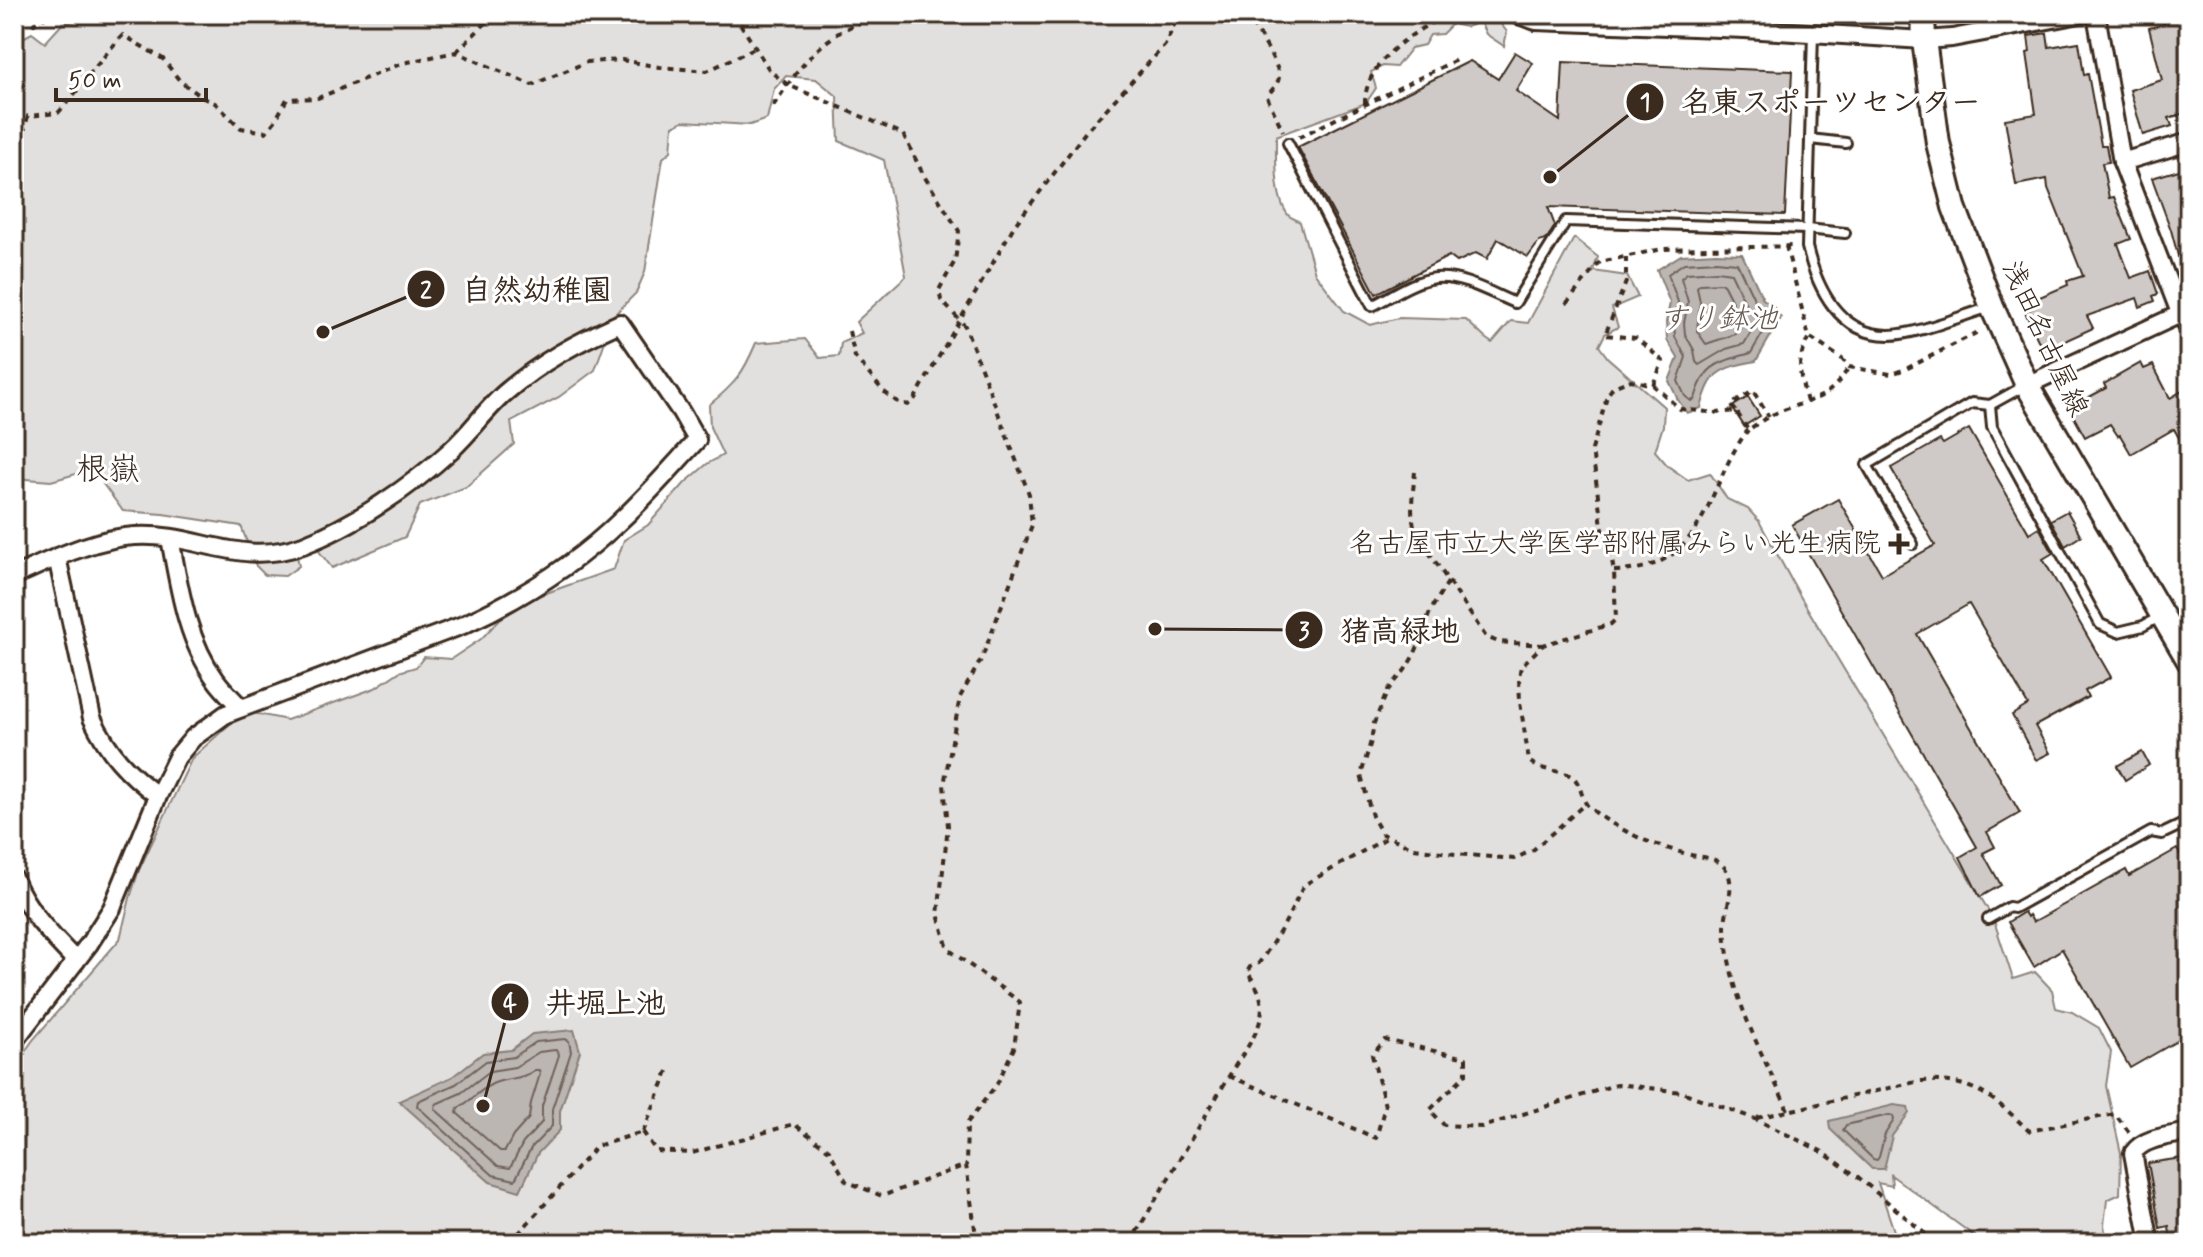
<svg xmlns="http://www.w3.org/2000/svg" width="2203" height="1257" font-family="Mynerve,'Klee One',sans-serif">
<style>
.green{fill:#e2e0de;stroke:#8e857e;stroke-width:2}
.water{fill:#bcb6b3;stroke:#887e77;stroke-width:2}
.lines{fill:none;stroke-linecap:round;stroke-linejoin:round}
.shore{stroke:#6f625a;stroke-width:2}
.building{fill:#cfcac7;stroke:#3b2a1e;stroke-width:2}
.service-casing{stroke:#3b2a1e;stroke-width:14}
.minor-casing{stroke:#3b2a1e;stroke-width:22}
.secondary-casing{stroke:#3b2a1e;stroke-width:28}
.path{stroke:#3b2a1e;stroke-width:4;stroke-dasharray:6 6;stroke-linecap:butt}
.service{stroke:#fff;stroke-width:8}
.minor{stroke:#fff;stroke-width:16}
.secondary{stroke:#fff;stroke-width:22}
.poi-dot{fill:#3b2a1e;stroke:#fff;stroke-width:3}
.labels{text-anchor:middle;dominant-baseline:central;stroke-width:6;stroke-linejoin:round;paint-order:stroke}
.street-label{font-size:28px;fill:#3b2a1e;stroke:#fff}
.poi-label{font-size:28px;fill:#3b2a1e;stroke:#fff;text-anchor:end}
.water-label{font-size:30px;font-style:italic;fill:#685b52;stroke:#fff}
.quarter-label{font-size:32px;fill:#3b2a1e;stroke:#fff}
.leader{fill:none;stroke:#3b2a1e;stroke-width:3}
.callout-dot{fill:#3b2a1e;stroke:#fff;stroke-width:3}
.mark-label{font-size:24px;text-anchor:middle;font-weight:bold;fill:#fff}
.callout-label{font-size:30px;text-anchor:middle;font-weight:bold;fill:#3b2a1e;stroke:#fff;stroke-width:6;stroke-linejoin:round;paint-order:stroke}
</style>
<rect width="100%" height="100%" fill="#fff"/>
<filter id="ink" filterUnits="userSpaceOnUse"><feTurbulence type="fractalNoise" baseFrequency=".0125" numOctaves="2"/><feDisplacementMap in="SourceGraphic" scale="16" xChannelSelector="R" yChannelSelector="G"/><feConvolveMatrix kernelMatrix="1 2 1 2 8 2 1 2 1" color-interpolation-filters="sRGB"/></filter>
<g filter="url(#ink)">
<path class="green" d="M105,14h1393l-1,5 10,13 -3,14 -18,-12 -6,-12 -14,5 -14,-3 -10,10 -12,1 -6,10 -13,3 -15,19 -13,-1 -12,6 5,16 -10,15 -90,33c0,21 -2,63 13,80 1,1 10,5 11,6l15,51 29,38 26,14 29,-7 67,2 19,18 7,5 19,-22 17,2 46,-85 24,19 -5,14 34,5 11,21 -26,11 6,19 -13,7 -6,12 9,12 56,49 -1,19 -8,25 13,15 20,14 22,-7 17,26 21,10 11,12 41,75 193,322 20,61 22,-7 17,18 4,18 16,4 27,16 12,24 -5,34 15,67 -1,41 -13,6 -3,25 3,18h-123l-93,-68 1,11 -14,-3 20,60h-1884v-176l19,-27 87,-101 10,-41 9,-28 53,-112 38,-34 23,-11 34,7 88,-32 24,-16 17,-5 8,-10 27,2 30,-20 19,-20 38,-23 76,-27 10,-29 24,-15 37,-42 22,-19 16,-9 -13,-28 -1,-22c26,-21 34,-31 47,-62l49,-4 15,19 19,-2 2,-13 21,-10 -6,-11 50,-46 -22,-116 -45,-19 -2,-45 -21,-17 -30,-3 -12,13 -7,30 -17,6 -67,-4 -10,5 -2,25 -8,7 -18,114 -9,21 -22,22 -19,55 -36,27 -48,25 3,22 -48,43 -46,18 -15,32 -73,31 -21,-27 -16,4 4,21 -14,10 -20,-1 -9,-9 -15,-40 -78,-12 -40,-3 -20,-27 -6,-16 -46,13 -37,-3v-446l7,7 11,-6 13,10 18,-20 35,-6z"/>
<g class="water">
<path d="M1716,253l26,1 21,45 9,6 9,13 -25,43c-37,7 -45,10 -55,47l-14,5 -9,-13 -9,-19 9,-23 -11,-18 -1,-18 4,-19 -13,-33 24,-15z"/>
<path d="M574,1030l6,21 -20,60v19l-22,23 -18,38 -30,-9 -91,-81 53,-24 31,-24 28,-3 21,-16z"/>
<path d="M1894,1105l14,2 1,6 -17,23 -8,33h-12l-42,-40 -1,-8z"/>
</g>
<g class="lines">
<g class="shore">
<path d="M1716,261l21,2 19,40 11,8 4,8 -20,34c-33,10 -46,10 -56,46l-4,2 -6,-5 -7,-15 8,-24 -11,-20 -1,-15 4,-20 -10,-28 16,-11z"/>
<path d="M1717,271l14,2 16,34 11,13 -14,24 -18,5 -27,16 -3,-3 -2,-12 -9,-16 -1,-11 4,-21 -7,-24 6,-5z"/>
<path d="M1721,283l3,3 19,38 -7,10 -30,10 -9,-13 3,-29 -3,-15 3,-3z"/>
<path d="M565,1039l4,2 2,11 -19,57v17l-21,22 -16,32 -22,-5 -76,-69 1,-5 38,-17 30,-23 28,-4 22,-15z"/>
<path d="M555,1050l3,1 1,4 -17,51v16l-19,21 -13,25 -12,-2 -63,-57 1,-5 25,-11 29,-22 25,-4 24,-15z"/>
<path d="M535,1070h4l1,4 -9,29 -2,15 -16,18 -8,15h-5l-43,-38 1,-5c14,-7 25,-22 39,-26 16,-5 23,-2 38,-12z"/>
<path d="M1889,1115l4,1 1,4 -9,14 -6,23 -2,3 -4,-1 -30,-29 3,-5z"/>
</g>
</g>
<g class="building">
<path d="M2161,14h28v98l-20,6 3,8 -29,9 -13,-45 32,-10 -13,-52 15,-4z"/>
<path d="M2047,33l2,14 30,-5 5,33 4,-1 13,71h5l3,17 -7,1 7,35 5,-1 17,42 -13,5 13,34 19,-7 8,23 -5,2 2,5 -15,6 -3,-9 -50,18 6,12 -50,23 -18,-39 13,-7 -3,-6 33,-14 -1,-4 16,-5 -35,-88 -1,-9 -31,6 -11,-66 31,-5 -9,-61 3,-1 -2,-16z"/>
<path d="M1515,52l18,11 -17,28 44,30 3,-59 229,9 -7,144 -237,-8 7,19 -9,14 -7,2 -11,15 -30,-18 -11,20 -11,-6 -19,9 -8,-6 -73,38 -78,-147 172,-86 28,18z"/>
<path d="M2189,167v110l-5,1 -13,-48 -19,-52z"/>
<path d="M2141,363l3,6 9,-4 17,33 19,-11v69l-15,-27 -43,25 -11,-19 -2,1 -8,-12 -25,13 -16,-29 37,-20 -2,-4z"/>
<path d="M1748,397l12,19 -16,10 -12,-19z"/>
<path d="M1969,429l60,104 10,-6 14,26 -10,6 68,118 -26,14 3,6 -53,29 15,27 -14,7 -24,-45 16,-10 -59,-101 -52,30 103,179 -33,19 8,15 -12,6 18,32 -21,12 -20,-40 17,-10 -185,-322 46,-26 44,76 53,-30 -44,-77 49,-28 3,4z"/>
<path d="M2067,511l14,25 -16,10 -14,-26z"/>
<path d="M2142,752l7,13 -24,15 -8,-14z"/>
<path d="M2177,849l12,20v165l-59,34 -68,-119 -28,18 -26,-45 16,-10 3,5 2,-2 4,7 93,-52 3,6z"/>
<path d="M2189,1157v86h-18l-2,-17 -9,2 -12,-65z"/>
</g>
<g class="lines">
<g class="service-casing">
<g id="service">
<path d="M1813,33l-6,214c10,41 32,88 82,88 27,0 74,-20 102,-28"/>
<path d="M1810,139l36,4"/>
<path d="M1288,143l84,163c20,-10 42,-26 64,-28 27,-2 55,15 79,25l51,-82 241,8 38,4"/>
<path d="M2026,385l-36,20 2,22 108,197 18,8 25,-6 18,-10"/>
<path d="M1913,544l-46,-79 105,-62 18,2"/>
<path d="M1988,919l21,-12 5,1 137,-76 11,2 21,-10 6,8"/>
</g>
</g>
<g class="minor-casing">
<g id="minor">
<path d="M1516,14l20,7 209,8 1,-15"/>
<path d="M2096,14l26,148 58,151 9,15"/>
<path d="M1745,29l179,11 28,-2 128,-24"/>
<path d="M2122,162l67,-20"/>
<path d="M2027,385l162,-75"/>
<path d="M170,538c9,48 16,101 46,142 7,10 17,19 25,28"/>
<path d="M57,557l35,161c16,34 35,55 66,78"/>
<path d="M14,576c37,-16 81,-38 121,-40 61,-4 104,32 168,9 50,-19 109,-59 148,-95 20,-18 35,-41 55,-58 36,-31 70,-49 114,-69l61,89 16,28c-25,27 -49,55 -76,80 -45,44 -101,79 -158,105l-237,89 -33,24 -16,19 -19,39 -46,112 -23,36 -75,97"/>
<path d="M14,879c14,33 37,56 62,82"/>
<path d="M2150,1243l-17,-90c11,-16 38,-17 56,-21"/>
</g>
</g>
<g class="secondary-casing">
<path id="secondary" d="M1923,14l1,26 14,103 16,64 38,100 35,78 162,276"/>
</g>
<g class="path">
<path d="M24,14l10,10 16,-10"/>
<path d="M734,14l36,57 18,14 115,49 21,42 35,55 -4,30 -16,29 2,10 24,26 64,168 3,31 -50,133 -22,39 -16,88 4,41 -10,88 10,35 72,53 -6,46 -17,36 -30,39 -1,42"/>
<path d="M1245,14c8,10 34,50 34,62 0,9 -8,13 -12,21l16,34"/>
<path d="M456,52l36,-35 11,-3"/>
<path d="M1365,104c-1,-43 49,-72 82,-90"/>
<path d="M773,106c33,-48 52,-75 110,-92"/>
<path d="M1299,137l161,-79"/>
<path d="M14,168l14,-52 30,-3c23,-25 41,-53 65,-78l40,24 17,22 25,18 10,4 26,25 25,4 9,-11 12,-22 31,-1 85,-35 53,-11 76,33 55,-23 35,-2 37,7 48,4 48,-23"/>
<path d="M1786,246l23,91 32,21 8,9 42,7 15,-5 72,-37"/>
<path d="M1626,257v25l-21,53 31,3 27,23 -10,24"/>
<path d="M1566,304l34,-42 62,-13 134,-3"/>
<path d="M849,331l6,26 28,34 13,10 12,4 6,-5 100,-174 73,-96 78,-85 14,-31"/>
<path d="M1807,402c-7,-26 -12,-40 2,-65"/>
<path d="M1736,411l-5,-6 22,-14 16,26"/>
<path d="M1415,472c-2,21 -6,40 1,61l70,104 12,5 45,3"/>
<path d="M1614,571c95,-1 90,-84 134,-141"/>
<path d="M1448,582l-18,29 -8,26 -8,18 -9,15 -17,20 -14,33 -3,18 -10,34 11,41 10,18 32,14 41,6 59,5 19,-9 53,-47"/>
<path d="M1229,1076l147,62 9,-32 -13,-51 13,-15 81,18v16l-36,36 14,15 38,2 136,-43 64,8 73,27 66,32 37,26 78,66"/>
<path d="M1788,1110c-27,-59 -60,-117 -63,-183 0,-21 15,-48 -5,-64 -8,-6 -20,-6 -29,-8 -16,-4 -32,-9 -47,-15 -16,-7 -45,-22 -57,-35 -6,-8 -6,-20 -13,-27 -12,-10 -30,-4 -45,-17l-9,-59 -1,-25 2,-11 22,-21 68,-21 5,-5 -2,-48 -4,-20 -8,-25 -10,-76 15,-54 6,-9 18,-7 22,5 27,24 37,4 19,-2 12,19c9,-6 18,-13 28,-17 35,-15 51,-10 73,-46"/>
<path d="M1757,1118l163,-37c52,-3 74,16 109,50l86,-17 14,18"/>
<path d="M643,1132l13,19 36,2 102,-29 35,26 17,31 36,15 84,-31 11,78"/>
<path d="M643,1132l25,-61"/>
<path d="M510,1243l87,-97 46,-14"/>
<path d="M1130,1243l105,-177c22,-33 41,-57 12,-94l3,-5 9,-4 7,-10 18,-28 20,-40 84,-48"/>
</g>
<use href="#service" class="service"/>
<use href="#minor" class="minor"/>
<use href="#secondary" class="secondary"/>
</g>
</g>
<path class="poi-dot" d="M1895 532h8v8h8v8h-8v8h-8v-8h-8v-8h8z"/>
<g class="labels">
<g class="street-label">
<text transform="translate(2044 339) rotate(65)">浅田名古屋線</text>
</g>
<g class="poi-label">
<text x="1881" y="544">名古屋市立大学医学部附属みらい光生病院</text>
</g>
<g class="water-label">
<text x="1718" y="319">すり鉢池</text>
</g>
<g class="quarter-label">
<text x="108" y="470">根嶽</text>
</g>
</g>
<path class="leader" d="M1550 177L1645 102M323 332L426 289M1155 629L1304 630M483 1106L510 1002"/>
<g class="callout-dot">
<circle cx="1550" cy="177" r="8"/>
<circle cx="323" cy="332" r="8"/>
<circle cx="1155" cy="629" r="8"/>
<circle cx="483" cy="1106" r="8"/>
<circle cx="1645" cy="102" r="20"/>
<circle cx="426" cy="289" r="20"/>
<circle cx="1304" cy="630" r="20"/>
<circle cx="510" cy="1002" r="20"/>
</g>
<g class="mark-label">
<text x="1645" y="110">1</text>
<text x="426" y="298">2</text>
<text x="1304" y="639">3</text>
<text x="510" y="1011">4</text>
</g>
<g class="callout-label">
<text x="1831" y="112">名東スポーツセンター</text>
<text x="537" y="300">自然幼稚園</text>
<text x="1400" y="641">猪高緑地</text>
<text x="606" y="1013">井堀上池</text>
</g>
<rect width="2203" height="1257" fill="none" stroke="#fff" stroke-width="48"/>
<rect x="24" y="24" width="2155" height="1209" fill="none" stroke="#3b2a1e" stroke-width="3" filter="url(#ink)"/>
<path d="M56 88v12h150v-12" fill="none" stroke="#3b2a1e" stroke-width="4"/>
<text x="68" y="88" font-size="24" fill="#3b2a1e" stroke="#ffffff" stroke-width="6" paint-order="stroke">50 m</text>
</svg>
